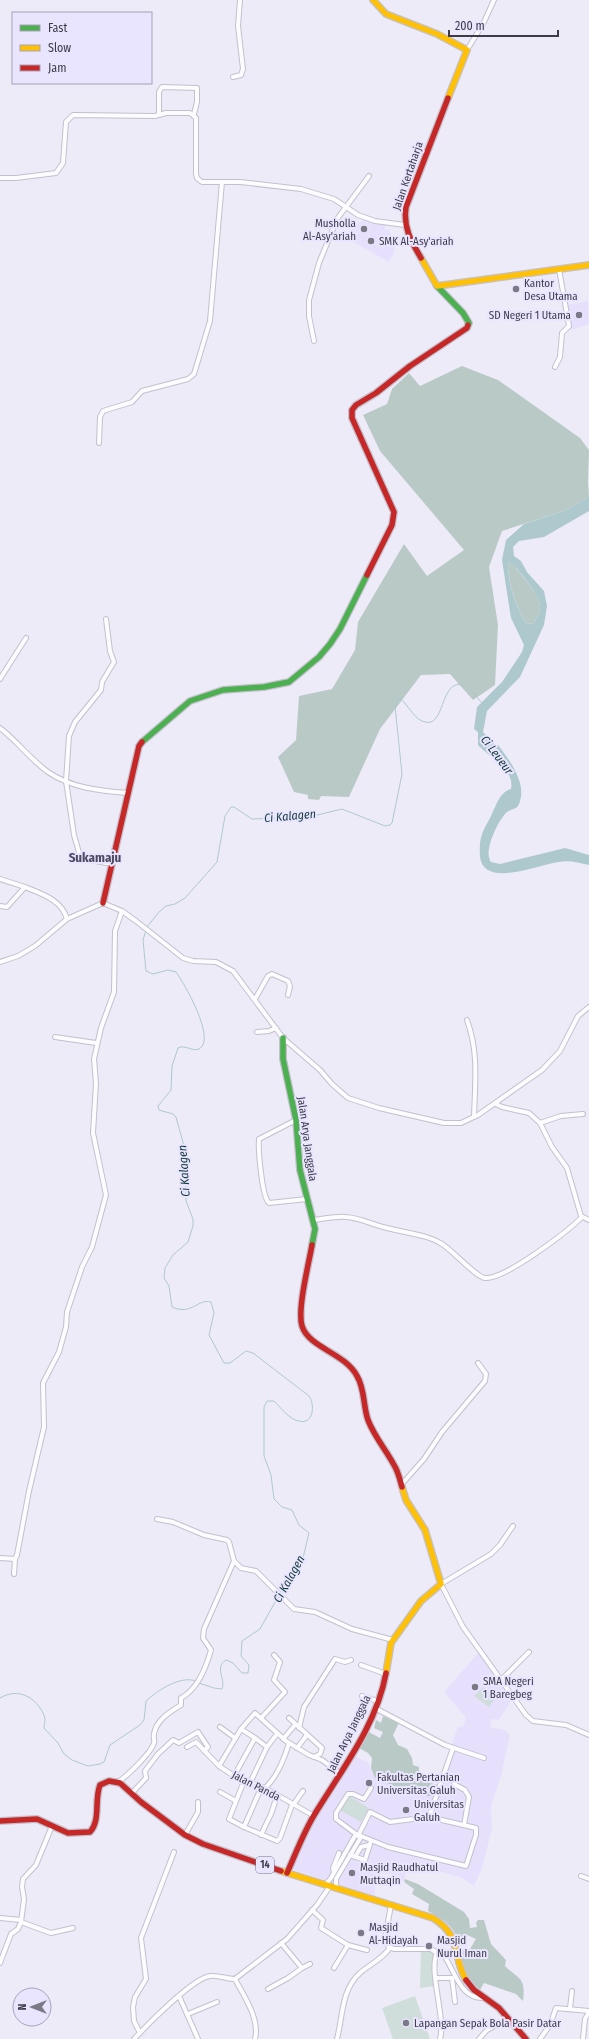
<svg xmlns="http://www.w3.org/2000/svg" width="589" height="2039" font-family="'Fira Sans Condensed',sans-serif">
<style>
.built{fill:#e6e0fc}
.green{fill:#cfdedb}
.forest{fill:#b9cac6}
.water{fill:#adc9ce;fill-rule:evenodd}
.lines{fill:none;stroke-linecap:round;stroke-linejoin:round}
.stream{stroke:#adc9ce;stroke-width:1}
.street-casing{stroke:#c3c0cc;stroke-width:6}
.fast-casing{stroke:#c3c0cc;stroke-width:8}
.slow-casing{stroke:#c3c0cc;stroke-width:8}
.jam-casing{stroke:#c3c0cc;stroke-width:8}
.street{stroke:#fcfcfe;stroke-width:4}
.fast{stroke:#4caf50;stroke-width:5.5}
.slow{stroke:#ffc107;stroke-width:5.5}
.jam{stroke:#c62828;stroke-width:5.5}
.poi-dot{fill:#7b7986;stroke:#eae5ff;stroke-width:1.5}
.labels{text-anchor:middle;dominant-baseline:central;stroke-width:4;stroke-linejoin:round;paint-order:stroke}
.shield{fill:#eae5ff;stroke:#716e7f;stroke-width:1}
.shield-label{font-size:10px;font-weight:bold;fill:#3d3b48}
.street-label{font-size:11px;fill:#3d3b48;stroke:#eae5ff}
.poi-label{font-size:11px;fill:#3d3b48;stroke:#eae5ff;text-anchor:start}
.water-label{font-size:12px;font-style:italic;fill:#123b3b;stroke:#eae5ff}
.quarter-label{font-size:13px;font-weight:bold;fill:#4e4963;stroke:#eae5ff}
</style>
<rect width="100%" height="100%" fill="#eeebf9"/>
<g class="built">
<path d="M365,219l21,6 -2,4 6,2 5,19 -6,12 -34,-19 -13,-4 11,-12z"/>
<path d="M588,301l1,23 -18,6 -5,-25z"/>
<path d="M479,1652l32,49 -12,19 -7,-1 -2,8 14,3 6,5 -9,41 -10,30 1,23 -10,39 -8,18 -14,-9 -52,-14 -4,18h-12v-7l-17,-1v23l-81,-26 -1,-3 24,-53 20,-26 17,-32 14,6 7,16 33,14h4l4,4h11l10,-8 21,-62 5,1 3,-9 -22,-26z"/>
</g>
<g class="green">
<path d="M483,1687l13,10 -7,10 -15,-11z"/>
<path d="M349,1796l20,12 -8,14 -21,-12z"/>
<path d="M421,1950h11l1,2 2,34 -15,2z"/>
<path d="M415,1996l15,43h-37l-11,-31z"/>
</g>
<g class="forest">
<path d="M462,366l36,14 82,58 9,12 -1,32 1,15 -23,13 -64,21 -13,36 9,58 -3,60 -22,15 -23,-26 -29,1 -41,54 -31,68 -28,-1 -2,4 -11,-1v-4l-14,-3 -16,-35 18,-17 3,-44 33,-7 23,-39 3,-28 46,-78 23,32 37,-26 -84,-99 -17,-36 24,-11 5,-15 17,-16 11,13z"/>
<path d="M509,560c8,10 32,35 31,47 0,5 -4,13 -7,17l-7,-1c-9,-13 -21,-48 -17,-63z"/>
<path d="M383,1716l16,7 -6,12 5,10 9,4 5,9 1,7 6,2v9l3,5 16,4c-3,20 -23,7 -30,7l-33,-14 -4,-10 1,-10 -4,-5 -9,-5 8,-17 13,7 3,-6 -9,-4 2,-8 5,3z"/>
<path d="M405,1879l13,5 46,28 5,7 1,9 7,-1 -1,-4 2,-3h6l7,24 15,16 -1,6c14,14 21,11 18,35l-7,-7 -32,-11 -4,7c-12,-8 -17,-25 -20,-39l10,-2 6,-10 -11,-5 1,8 -3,4h-3c-5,-19 -15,-26 -32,-35l1,-7 -17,-10 2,-5 -10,-7z"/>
</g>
<path class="water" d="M589,497v14l-45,26 -25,4 -6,6 1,9 7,5 6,11 17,19 3,15 -3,19 -24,52 -33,34 -4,21 12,13h3c12,16 31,40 20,61 -3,4 -9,3 -13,8 -8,9 -22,38 -14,48l9,2 65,-16 24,7v10c-10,-2 -20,-5 -30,-3 -19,2 -75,27 -79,-5 -1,-16 1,-24 9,-37 7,-12 9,-27 22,-31 4,-20 -22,-32 -33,-44v-13l-4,-3 3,-22 25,-25 20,-30 2,-7 -13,-27 -3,-19 -6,-39 4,-20 18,-16 42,-14zM509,561c8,7 32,35 31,46 0,5 -4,13 -7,17l-7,-1c-9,-13 -21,-47 -17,-62z"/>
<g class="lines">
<g class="stream">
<path d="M147,927l12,-15 7,-6 9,-2 10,-6 32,-36 8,-46 6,-9h3l18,12 57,-2 33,-8 43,17 5,-1 2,-2 10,-49 -7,-68 2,-7 3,-1c8,7 13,19 22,23 24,11 17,-43 41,-36 7,2 13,12 18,17"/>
<path d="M146,930l-3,10 3,31 7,3 15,-4 8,2c8,11 41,68 23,77 -7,3 -14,-5 -21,-1l-6,18 -1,24 -13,16 1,4 14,4 3,3 8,29 2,55 7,18v7l-5,16 -15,13 -8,13 -1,10 5,8 3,21c20,9 26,-9 39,-5l3,11 -5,22 15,28h6l16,-12 7,2 56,43c6,8 5,29 -10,25 -9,-1 -19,-14 -25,-20h-7l-3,6v49l7,19 3,24 8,8 10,3 7,15 10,8 -6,25 -23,34"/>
<path d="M199,1683l15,5 8,1c4,-9 -8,-22 4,-29l7,3 9,10h6l1,-8 -8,-9 1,-15 18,-12 19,-34"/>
<path d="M0,1698c18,-11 36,-1 44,17 2,5 0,9 0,13l14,15 6,11 8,6 16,6 12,-2 4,-2 6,-17 30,-20 4,-5 2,-19c11,-10 34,-26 50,-20"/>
</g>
<g class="street-casing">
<g id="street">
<path d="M467,50l17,-28 10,-22"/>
<path d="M233,77l8,-2 2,-6 -5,-43 2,-26"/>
<path d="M159,115v-23l3,-5 35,1v14l-3,12"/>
<path d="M0,178h16l40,-5 7,-10 3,-41 7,-7 82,1 11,-3h24l6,5v56l1,4 5,4h38l61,7 33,10 24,16 17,6 30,4"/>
<path d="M314,341l-5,-25v-16l10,-37 18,-44 32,-43"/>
<path d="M555,367l5,-10 2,-24 7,-7 -10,-57"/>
<path d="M99,443l1,-26 3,-6 29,-9 10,-11 46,-12 6,-5 16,-53 12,-139"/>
<path d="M106,619l4,32 4,11 -12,20 -1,8 -26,32 -6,14 -3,45 8,54 6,21 4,3 28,5"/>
<path d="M0,679l26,-41"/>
<path d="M0,728c17,13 30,31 48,44 23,16 53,19 80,21"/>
<path d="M0,879l25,8"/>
<path d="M0,906l7,1 18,-20c17,7 37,13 42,32"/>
<path d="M0,962l18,-6 17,-10 32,-27 36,-16 19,8 14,10 47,37 10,3 23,1 17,9 50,67 37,32 12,14 16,14 31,10 65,15h17l17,-8 64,-45 18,-19 18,-35 11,-9"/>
<path d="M255,999l13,-23 4,-2 16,7 2,5 -2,9"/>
<path d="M467,1020c12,33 8,62 7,97"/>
<path d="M257,1032l12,-1 7,-3"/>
<path d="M55,1037l41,6"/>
<path d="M496,1104l6,3 27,6 11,10 12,24 15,21 14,48 8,4"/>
<path d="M296,1120l-37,19c-1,11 3,58 10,64l38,-4"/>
<path d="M540,1123l21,-7 22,-2"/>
<path d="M313,1220c11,-1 22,-4 33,-3 15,1 27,8 41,11 18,5 39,6 55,16 10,6 34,33 43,34 19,2 82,-46 97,-61"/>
<path d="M401,1485l23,-26 18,-27 43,-51 1,-7 -8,-11"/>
<path d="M513,1526l-13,19 -9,9 -50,30 22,43 63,88 7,6 33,4 23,10"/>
<path d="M0,1558l15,1 2,-4 12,-64 15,-64 -1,-44 16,-31 7,-25 1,-15 15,-45 10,-20 14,-52 -13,-62 3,-50 -2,-24 7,-31 13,-36 1,-61 7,-20"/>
<path d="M234,1561l7,7 15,3 38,38 21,3 37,17 41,11"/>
<path d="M14,1574l1,-15"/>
<path d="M361,1665l25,9"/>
<path d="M501,1680l28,-28"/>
<path d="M362,1696l15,5"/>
<path d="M375,1708l70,37 39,13"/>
<path d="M261,1718l24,-26 -11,-12 6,-18 -6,-7"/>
<path d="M289,1718l33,30 -2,6 -6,3"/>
<path d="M220,1727l15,11"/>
<path d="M299,1728l5,-21 31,-48 10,3 6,-2"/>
<path d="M241,1729l14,9"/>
<path d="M283,1739l12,-14"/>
<path d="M187,1747l9,-5 23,24 15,10 31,12 49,28"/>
<path d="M297,1748l10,-13"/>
<path d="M219,1766l22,-37 14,-16 31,28 23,14 13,5 19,14"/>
<path d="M234,1776l21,-38 12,9"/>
<path d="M244,1781l-15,38 15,8 17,-39"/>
<path d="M118,1782c9,-6 33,-29 36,-39 1,-2 -1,-6 0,-9 2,-14 16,-22 27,-29v-7c17,-9 25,-30 30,-48l-8,-12 1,-9 30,-68 -5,-19 -2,-2 -23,-5 -31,-13 -16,-3"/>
<path d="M250,1783l17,-36 10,-13"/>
<path d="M454,1784l11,6 4,7 -5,28"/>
<path d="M265,1788c12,-11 19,-28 24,-45"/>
<path d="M371,1788l-7,11 -11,-5h-5l-12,19v6l20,15 32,13 78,19 10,-31v-7l-47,-11"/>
<path d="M220,1792l16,9"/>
<path d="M132,1793l14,-15 -1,-7 13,-17 15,-14 6,3 19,-11 10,15 -4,4"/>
<path d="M293,1805l10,-14"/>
<path d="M244,1827l33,14 3,-3 12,-33"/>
<path d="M185,1835l13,-23v-10"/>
<path d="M261,1835l10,-21 6,-18"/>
<path d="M358,1836l12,-24 20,10 39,-5 24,-69"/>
<path d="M350,1855l15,5 6,-19"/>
<path d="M355,1857l6,-10 8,-2"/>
<path d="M334,1872l-1,-4 6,-15"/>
<path d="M581,1876l8,3"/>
<path d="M325,1885l6,-7 25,-44"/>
<path d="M338,1889l-2,-4v-6l25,-42"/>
<path d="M312,1910l11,10 -2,8 27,17 19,5"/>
<path d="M0,1918l21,2"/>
<path d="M21,1922l30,11 22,-5"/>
<path d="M281,1943l21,25 8,-4"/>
<path d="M389,1947l5,2h37l6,4"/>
<path d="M0,1963l11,-29 7,-5 3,-7 3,-23 -2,-12 1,-8 13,-14 16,-39"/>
<path d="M334,1968l14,-23"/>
<path d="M436,1978h16l3,24"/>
<path d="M235,1979c9,17 25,40 20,60"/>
<path d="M268,1989l20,-11 14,-10"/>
<path d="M179,1996l19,43"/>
<path d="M570,2008l2,-17"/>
<path d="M188,2014l29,-12"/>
<path d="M140,2033l-6,-12 -1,-14 2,-10 11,-18 -5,-41 33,-86"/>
<path d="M134,2039c13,-14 59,-61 76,-63 9,-1 17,3 25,3l52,-40 30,-34 13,-19"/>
<path d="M337,2039c6,-23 4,-49 23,-66 9,-8 22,-14 29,-24l-3,-16 5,-28"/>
<path d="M440,2039c6,-21 -12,-69 -3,-86h5l3,4c11,17 16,43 40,41"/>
<path d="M479,2039l8,-9 22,-11"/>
<path d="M540,2039l10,-14 6,-17 33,3"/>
<path d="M583,2039l2,-20 4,-7"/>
</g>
</g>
<g class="fast-casing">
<g id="fast">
<path d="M437,286l26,27 6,10 -1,2"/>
<path d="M142,742l48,-41 33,-11 41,-3 25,-5 30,-25 11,-13 10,-15 27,-54"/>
<path d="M283,1038v21l13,61 4,50 15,59 -3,16"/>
</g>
</g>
<g class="slow-casing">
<g id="slow">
<path d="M373,0l13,14 51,20 30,16 -19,48"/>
<path d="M421,258l16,28 152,-21"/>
<path d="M386,1673l5,-30 30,-42 20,-17 -16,-54 -19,-30 -4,-13"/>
<path d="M281,1871l152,47c30,19 18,36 33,62"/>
</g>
</g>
<g class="jam-casing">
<g id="jam">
<path d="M421,258c-10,-17 -18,-30 -15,-51l42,-109"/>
<path d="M367,575l25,-50 2,-13 -42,-94v-8l4,-5 20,-12 34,-27 57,-38 1,-3"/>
<path d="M103,903l36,-157 3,-4"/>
<path d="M312,1245c-3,18 -15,64 -10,81 7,22 43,27 55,50 8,13 6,30 11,44 6,16 18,30 26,45 4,6 6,15 8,22"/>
<path d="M0,1821l37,-2 31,14 22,-1c11,-12 4,-32 10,-47l9,-4 11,2 21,19 44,33 18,9 78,27"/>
<path d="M287,1873c9,-20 17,-42 29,-61 27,-44 61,-88 70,-139"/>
<path d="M466,1980l8,10 25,18 27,31"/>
</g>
</g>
<use href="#street" class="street"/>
<use href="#fast" class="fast"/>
<use href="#slow" class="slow"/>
<use href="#jam" class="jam"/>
</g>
<g class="poi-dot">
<circle cx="364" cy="229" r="4"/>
<circle cx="371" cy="241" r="4"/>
<circle cx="516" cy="289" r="4"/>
<circle cx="579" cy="315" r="4"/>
<circle cx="475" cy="1687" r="4"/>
<circle cx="369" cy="1783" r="4"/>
<circle cx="406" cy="1810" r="4"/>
<circle cx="352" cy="1873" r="4"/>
<circle cx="361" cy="1933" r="4"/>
<circle cx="429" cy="1946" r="4"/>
<circle cx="406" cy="2023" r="4"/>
</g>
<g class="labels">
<rect class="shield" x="256" y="1857" width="18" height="16" rx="3"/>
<g class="shield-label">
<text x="265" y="1865">14</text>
</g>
<g class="street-label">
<text transform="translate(408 176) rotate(-71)">Jalan Kertaharja</text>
<text transform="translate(307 1139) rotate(82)">Jalan Arya Janggala</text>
<text transform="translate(349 1734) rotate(-64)">Jalan Arya Janggala</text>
<text transform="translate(256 1786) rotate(27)">Jalan Panda</text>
</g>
<g class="poi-label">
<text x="356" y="223" text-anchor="end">Musholla<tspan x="356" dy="13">Al-Asy'ariah</tspan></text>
<text x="379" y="241">SMK Al-Asy'ariah</text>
<text x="524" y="283">Kantor<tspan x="524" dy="13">Desa Utama</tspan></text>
<text x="571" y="315" text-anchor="end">SD Negeri 1 Utama</text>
<text x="483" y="1681">SMA Negeri<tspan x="483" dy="13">1 Baregbeg</tspan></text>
<text x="377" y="1777">Fakultas Pertanian<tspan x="377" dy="13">Universitas Galuh</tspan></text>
<text x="414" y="1804">Universitas<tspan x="414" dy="13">Galuh</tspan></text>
<text x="360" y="1867">Masjid Raudhatul<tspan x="360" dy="13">Muttaqin</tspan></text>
<text x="369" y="1927">Masjid<tspan x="369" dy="13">Al-Hidayah</tspan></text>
<text x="437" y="1940">Masjid<tspan x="437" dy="13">Nurul Iman</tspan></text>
<text x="414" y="2023">Lapangan Sepak Bola Pasir Datar</text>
</g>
<g class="water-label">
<text transform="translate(497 755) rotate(53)">Ci Leueur</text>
<text transform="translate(290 816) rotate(-5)">Ci Kalagen</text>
<text transform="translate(184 1171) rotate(-94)">Ci Kalagen</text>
<text transform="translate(289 1579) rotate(-61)">Ci Kalagen</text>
</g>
<g class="quarter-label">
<text x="95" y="857">Sukamaju</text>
</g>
</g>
<rect x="12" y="12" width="140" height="72" fill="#eae5ff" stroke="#a5a1b6"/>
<rect x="20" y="25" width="20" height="6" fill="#4caf50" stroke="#a5a1b6"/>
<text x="48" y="32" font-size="12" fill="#3d3b48">Fast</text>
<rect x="20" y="45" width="20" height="6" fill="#ffc107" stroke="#a5a1b6"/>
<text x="48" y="52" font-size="12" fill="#3d3b48">Slow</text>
<rect x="20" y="65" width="20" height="6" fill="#c62828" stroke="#a5a1b6"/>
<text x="48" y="72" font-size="12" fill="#3d3b48">Jam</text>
<g transform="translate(32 2007) rotate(270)"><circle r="19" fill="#eae5ff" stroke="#a5a1b6"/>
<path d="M0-3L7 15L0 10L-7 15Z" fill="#7b7986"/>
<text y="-6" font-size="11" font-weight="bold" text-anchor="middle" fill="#3d3b48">N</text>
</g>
<path d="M449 30v6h109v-6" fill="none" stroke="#3d3b48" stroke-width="2"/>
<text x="455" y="30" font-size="12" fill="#3d3b48" stroke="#eae5ff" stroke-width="3" paint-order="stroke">200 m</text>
</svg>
